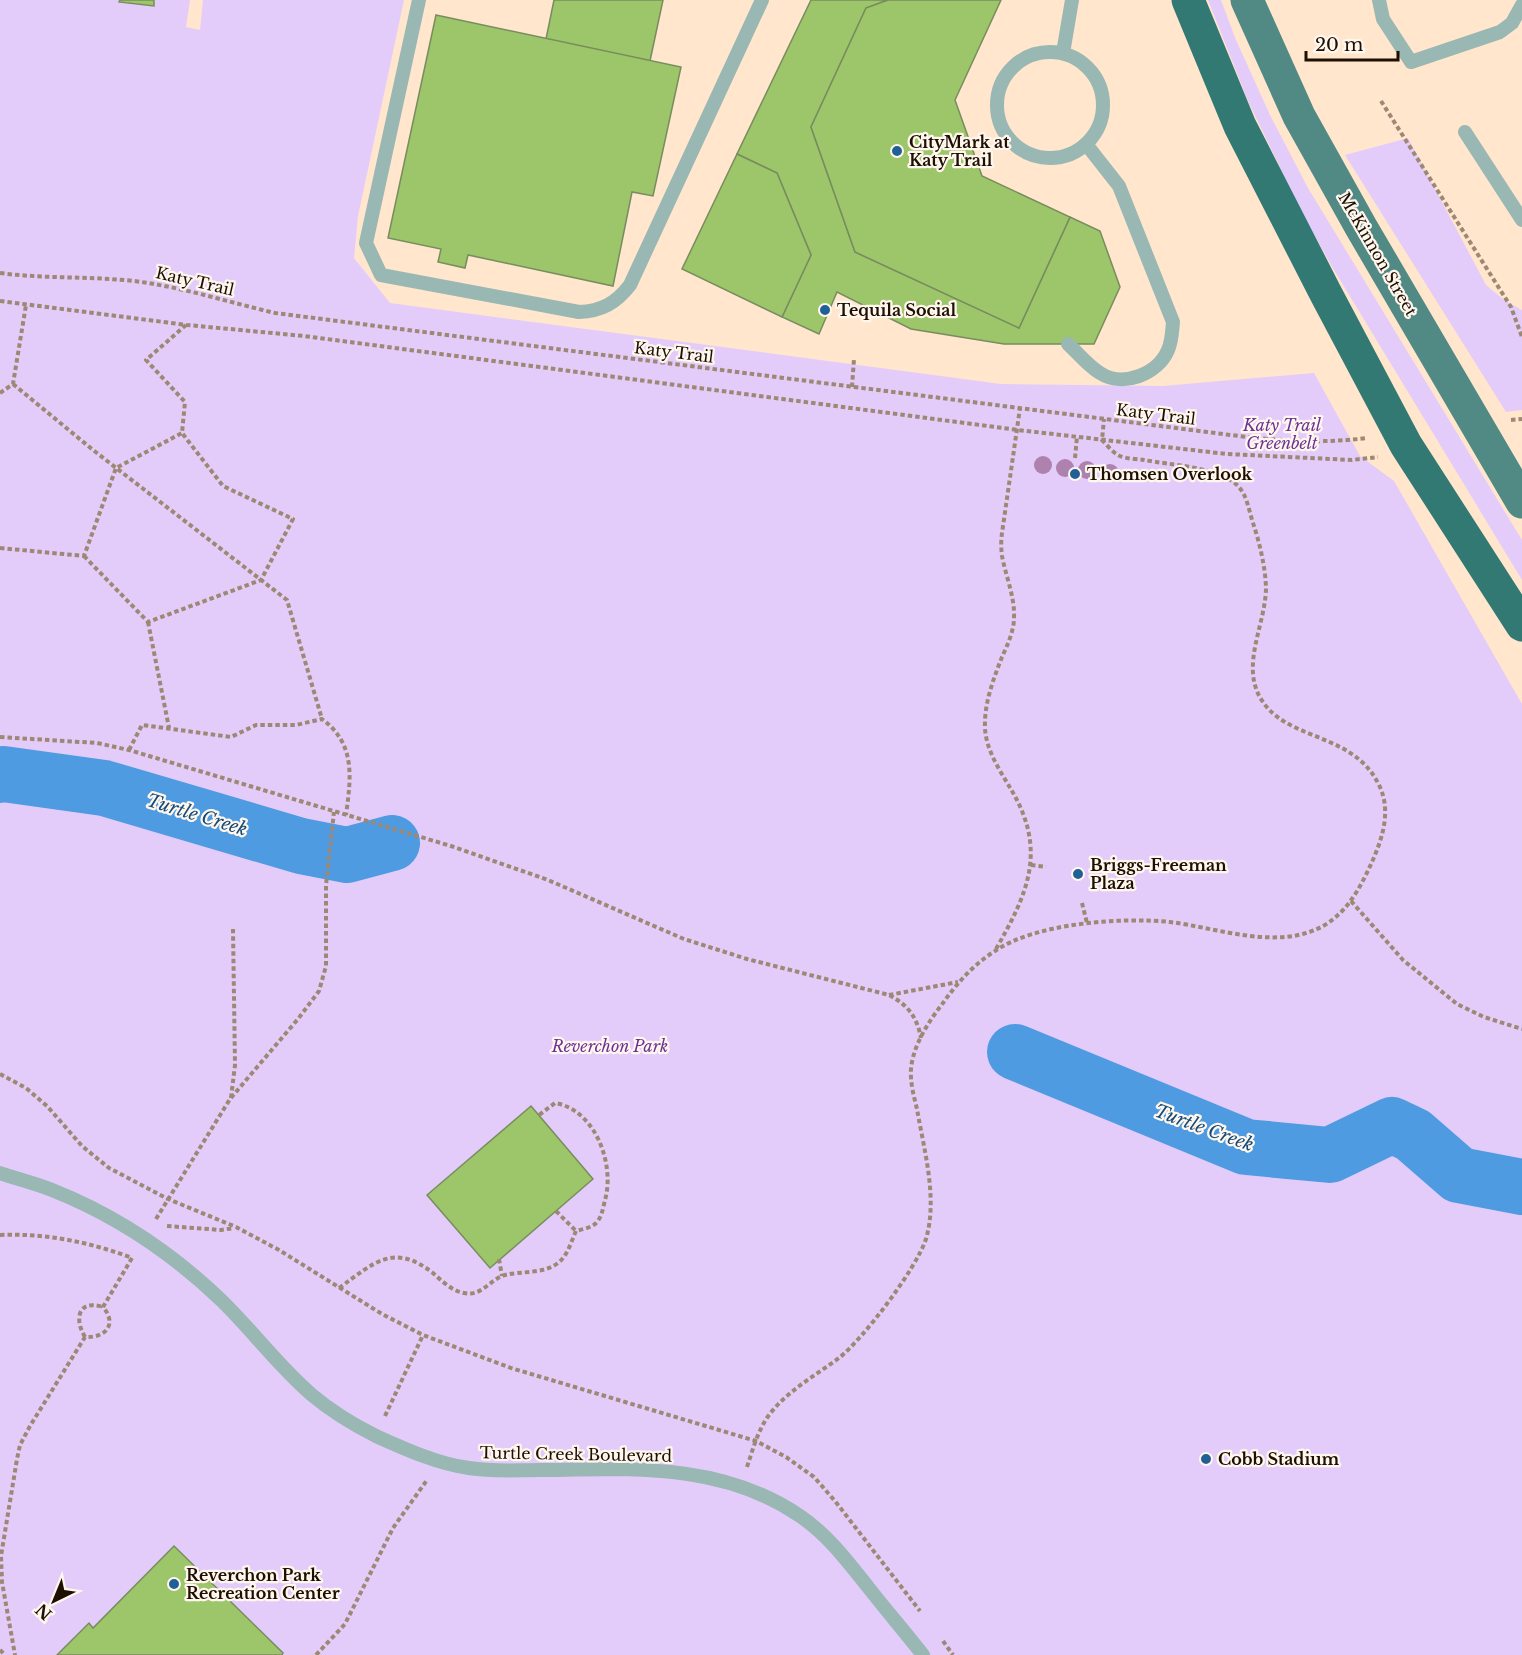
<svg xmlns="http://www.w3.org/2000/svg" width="1522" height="1655" font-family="'Libre Baskerville',serif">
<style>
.green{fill:#e4ccfa}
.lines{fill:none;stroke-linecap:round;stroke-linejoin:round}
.river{stroke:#4e9be1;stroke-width:56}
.building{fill:#9dc569;stroke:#788d5f;stroke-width:1.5}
.path{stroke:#9d8875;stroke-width:4;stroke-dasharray:4.5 3;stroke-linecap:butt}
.service{stroke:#99b7b3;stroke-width:14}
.primary{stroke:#518a85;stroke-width:33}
.motorway{stroke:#327974;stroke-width:33}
.tree{fill:#ae82ae}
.poi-dot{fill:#216096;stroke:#fff7ee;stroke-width:2}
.labels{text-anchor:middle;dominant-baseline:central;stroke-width:4.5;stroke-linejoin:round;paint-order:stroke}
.poi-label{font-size:16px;font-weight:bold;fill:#1d0f02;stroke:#fff7ee;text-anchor:start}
.street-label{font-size:16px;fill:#1d0f02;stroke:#fff7ee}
.park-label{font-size:16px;font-style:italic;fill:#6c3194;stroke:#fff7ee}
.water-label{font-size:18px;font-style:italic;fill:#134a78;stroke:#fff7ee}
</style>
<rect width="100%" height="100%" fill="#ffe6cd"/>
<g class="green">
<path d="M0,0h120l34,6v-6h36l-4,27 14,3 3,-30h201l-46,216 -4,42 36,45 611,81 162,2 151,-13 46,83 34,25 128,223v951h-1522z"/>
<path d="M1208,0h13l15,40 34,75 38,73 214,352v40l-191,-315 -30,-54 -53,-110z"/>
<path d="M1408,138l78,147 18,15 18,10v100l-16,2 -161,-257z"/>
</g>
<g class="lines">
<g class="river">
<path d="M0,775l3,-1 101,14 197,58 46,9 45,-12"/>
<path d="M1015,1052l231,95 84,8 62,-30 21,10 46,40 63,12"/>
</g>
</g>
<g class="building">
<path d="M120,0h34v6l-35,-4z"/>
<path d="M554,0h109l-13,61 -104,-22z"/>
<path d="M811,0h77l-22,8 -55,119 44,125 164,76 51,-111 30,14 20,56 -26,57h-90l-93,-15 -74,-37 -18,42 -37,-17 29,-62 -34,-82 -40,-19z"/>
<path d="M888,0h113l-46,100 27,76 88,41 -51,111 -164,-76 -44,-125 55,-119z"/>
<path d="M436,15l245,52 -28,129 -21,-4 -19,94 -145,-31 -3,13 -27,-6 3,-13 -53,-11z"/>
<path d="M737,154l40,19 34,82 -29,62 -100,-48z"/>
<path d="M531,1106l62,73 -103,89 -63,-73z"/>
<path d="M174,1546l109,107 -1,2h-225l32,-32 4,5z"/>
</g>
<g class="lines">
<g class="path">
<path d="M1381,101l130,206 11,30"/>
<path d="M0,273c45,6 89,3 134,8 48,6 94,21 141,32l932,119c53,7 107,13 160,6"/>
<path d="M0,301l187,24 117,11 714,94 209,24 125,6 26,-3"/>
<path d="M13,384l80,66 194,150 35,119"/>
<path d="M852,387l2,-28"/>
<path d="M0,393l13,-9 13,-79"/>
<path d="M1511,420l11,-1"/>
<path d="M1075,458l2,-21"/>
<path d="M0,548l84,8 32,-88 66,-35 3,-31 -39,-42 40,-35"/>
<path d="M84,556l64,66 113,-42 32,-61 -70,-33 -41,-53"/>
<path d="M148,622l21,106"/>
<path d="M0,737l97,6 32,7 322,96 97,34 136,59 63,20 142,36c19,10 28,22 32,43"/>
<path d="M129,750l13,-25 89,12 25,-12h40l26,-6c34,25 29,59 24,96"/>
<path d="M1031,865l15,2"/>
<path d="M1351,901l52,59 54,44 27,13 38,12"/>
<path d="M1082,903l5,20"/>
<path d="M996,949c32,-56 51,-98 16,-158 -11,-19 -26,-40 -27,-63 -1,-24 8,-48 17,-71 5,-11 12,-26 12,-39 1,-21 -8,-41 -12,-62 -1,-8 -1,-16 0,-23l18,-125"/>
<path d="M889,995l69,-13"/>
<path d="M0,1074l26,14 21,18 35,40 27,22 59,31 68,28 43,23 103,64 41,21 88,33 245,73 30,16 28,20 21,24 85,110"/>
<path d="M231,1098l4,-33 -2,-136"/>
<path d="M556,1211l20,20"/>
<path d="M156,1219l74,-120 68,-80 21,-28 7,-25v-81l8,-73"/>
<path d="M167,1226l54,4 13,-2"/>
<path d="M0,1235c45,-2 90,7 132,23l-29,49c15,18 2,31 -18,30l-55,89 -10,19 -3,14 -16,97 1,26 13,73"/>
<path d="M499,1259l3,17"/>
<path d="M339,1288c35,-25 54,-46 94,-15 9,8 19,18 31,20 18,4 26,-14 41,-18 16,-4 39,-1 53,-12 10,-8 13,-21 18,-32 7,-2 16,-3 21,-9 5,-6 6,-14 8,-22 10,-35 -9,-90 -50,-97l-16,12"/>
<path d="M85,1337c-11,-18 -7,-38 18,-30"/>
<path d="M385,1416l38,-81"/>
<path d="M747,1467c6,-18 11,-37 22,-52 19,-25 46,-39 70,-57 25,-20 77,-89 87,-119 12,-41 -2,-89 -9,-130 -3,-12 -7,-27 -6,-40 2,-24 18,-48 32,-66 14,-20 31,-39 52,-52 41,-28 126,-34 175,-29 48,6 108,29 153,4 25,-14 38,-40 49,-64 11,-25 20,-53 6,-79 -26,-51 -92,-42 -117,-84 -21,-34 5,-75 5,-112 -1,-21 -6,-43 -13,-64 -4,-12 -6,-28 -15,-37 -18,-19 -68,-21 -94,-26 -7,-1 -17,-1 -24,-4 -7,-3 -13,-11 -18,-16l2,-21"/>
<path d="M943,1641l10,14"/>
<path d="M0,1650l5,5"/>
<path d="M316,1655l29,-31 48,-96 34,-48"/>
</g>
<g class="service">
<path d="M419,0l-53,243 15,32 198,37c23,-1 37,-9 51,-27l132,-285"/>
<path d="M1379,0l4,19 28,43 89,-30 12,-9 10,-18"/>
<circle cx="1050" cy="105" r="53"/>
<path d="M1063,53l9,-53"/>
<path d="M1465,132l57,88"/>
<path d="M1068,344c10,9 20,22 32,29 23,15 58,1 68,-23 4,-9 4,-18 5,-28l-54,-136 -33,-42"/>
<path d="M0,1173c17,6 35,10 52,17 63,25 120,63 169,110 31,30 58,67 91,95 19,16 42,30 64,41 29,13 62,28 93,32 24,4 48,2 72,2 90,-1 180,-8 259,46 27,18 48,46 68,71 18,23 37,45 55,68"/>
</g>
<path class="primary" d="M1247,0l52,116 62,111 161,275"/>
<path class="motorway" d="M1188,0l52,126 86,168 80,151 116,180"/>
</g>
<g class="tree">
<circle cx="1043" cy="465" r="9"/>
<circle cx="1065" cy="468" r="9"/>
<circle cx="1087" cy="470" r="9"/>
<circle cx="1110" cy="473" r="9"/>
</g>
<g class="poi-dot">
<circle cx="897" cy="151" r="6"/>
<circle cx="825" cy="310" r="6"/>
<circle cx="1075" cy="474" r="6"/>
<circle cx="1078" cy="874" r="6"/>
<circle cx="1206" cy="1459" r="6"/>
<circle cx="174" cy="1584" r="6"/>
</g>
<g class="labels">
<g class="poi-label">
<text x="909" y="142">CityMark at<tspan x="909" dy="18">Katy Trail</tspan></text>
<text x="837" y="310">Tequila Social</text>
<text x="1087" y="474">Thomsen Overlook</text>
<text x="1090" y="865">Briggs-Freeman<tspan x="1090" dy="18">Plaza</tspan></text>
<text x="1218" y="1459">Cobb Stadium</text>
<text x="186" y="1575">Reverchon Park<tspan x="186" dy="18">Recreation Center</tspan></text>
</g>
<g class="street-label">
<text transform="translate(1378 254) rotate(60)">McKinnon Street</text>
<text transform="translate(195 281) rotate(13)">Katy Trail</text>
<text transform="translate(674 352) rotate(7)">Katy Trail</text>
<text transform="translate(1156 414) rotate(7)">Katy Trail</text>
<text transform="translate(576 1454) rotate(1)">Turtle Creek Boulevard</text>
</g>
<g class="park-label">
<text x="1282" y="425">Katy Trail<tspan x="1282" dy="18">Greenbelt</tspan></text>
<text x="610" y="1046">Reverchon Park</text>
</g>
<g class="water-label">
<text transform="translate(197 815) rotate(17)">Turtle Creek</text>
<text transform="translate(1204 1128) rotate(20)">Turtle Creek</text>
</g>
</g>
<g transform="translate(54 1601) rotate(223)" stroke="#fff7ee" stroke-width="4.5" paint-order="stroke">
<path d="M0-4.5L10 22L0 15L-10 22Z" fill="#1d0f02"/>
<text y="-9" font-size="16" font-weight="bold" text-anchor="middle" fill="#1d0f02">N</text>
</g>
<path d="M1306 51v9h92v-9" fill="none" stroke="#1d0f02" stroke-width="3"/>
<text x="1315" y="51" font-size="18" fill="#1d0f02" stroke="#fff7ee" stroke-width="4.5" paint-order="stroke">20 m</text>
</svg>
